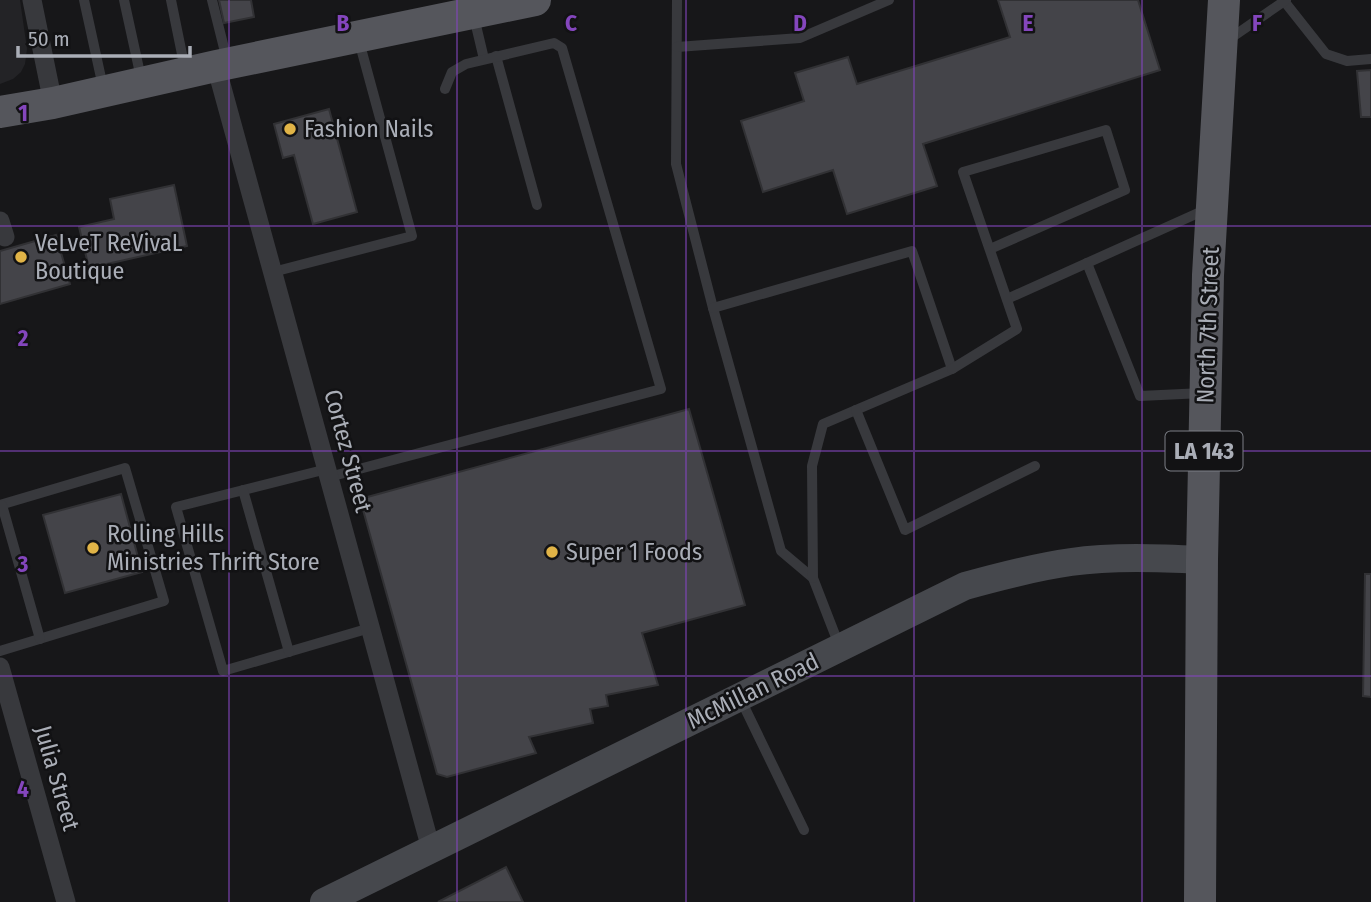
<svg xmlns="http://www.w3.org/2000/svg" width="1371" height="902" font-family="'Fira Sans Condensed',sans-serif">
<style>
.built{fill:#232326}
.building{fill:#444449;stroke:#313134;stroke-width:2}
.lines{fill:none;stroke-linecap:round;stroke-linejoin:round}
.lane{stroke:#38393d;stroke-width:10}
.street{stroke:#38393d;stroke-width:19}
.secondary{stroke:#46484d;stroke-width:28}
.primary{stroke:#55565c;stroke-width:32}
.grid{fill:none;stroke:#8446bd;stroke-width:2;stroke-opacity:0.55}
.poi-dot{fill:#e1b447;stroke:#121214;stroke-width:2.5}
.labels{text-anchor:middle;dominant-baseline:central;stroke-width:5;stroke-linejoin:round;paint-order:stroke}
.shield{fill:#121214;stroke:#7c7f86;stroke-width:2}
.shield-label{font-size:23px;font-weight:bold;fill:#aaaeb7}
.poi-label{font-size:24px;fill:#aaaeb7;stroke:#121214;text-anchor:start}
.street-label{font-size:24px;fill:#aaaeb7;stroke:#121214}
.grid-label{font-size:23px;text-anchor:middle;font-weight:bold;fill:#8446bd;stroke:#121214;stroke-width:5;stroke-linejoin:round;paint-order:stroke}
</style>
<rect width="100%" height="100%" fill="#171719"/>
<path class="built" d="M0,0h20l7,49 -2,15 -4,8 -8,7 -13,5z"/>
<g class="building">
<path d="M219,0h32l3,17 -30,6z"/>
<path d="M998,0h140l22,70 -237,74 14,42 -90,28 -14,-44 -70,22 -22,-71 63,-20 -9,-28 53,-16 9,27 153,-47z"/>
<path d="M1371,70v47h-10l-4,-46z"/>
<path d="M329,109l28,103 -44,12 -19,-69 -11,3 -9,-34z"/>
<path d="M174,185l13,61 -98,22 -10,-41 35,-8 -4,-20z"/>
<path d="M56,235l14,49 -70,20v-53z"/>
<path d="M689,409l56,196 -103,28 16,52 -52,10 2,11 -18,3 3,14 -64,14 7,16 -89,24 -10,-3 -77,-275z"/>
<path d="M121,494l21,78 -77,21 -22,-78z"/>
<path d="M1365,574h6v123l-8,-1z"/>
<path d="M506,867l17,35h-85z"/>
</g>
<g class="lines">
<g class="lane">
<path d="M84,0l19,87"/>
<path d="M124,0l17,78"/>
<path d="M171,0l14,69"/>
<path d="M212,0l15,60"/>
<path d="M677,0l-1,164 37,144 68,243 32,27 26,67"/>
<path d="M1284,1l42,53 21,7 24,-2"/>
<path d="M474,17l10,42"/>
<path d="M1228,40l58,-40"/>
<path d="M677,47l123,-9 89,-38"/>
<path d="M496,56l41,149"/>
<path d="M1087,263l53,133 63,-3"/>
<path d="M273,272l139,-36 -53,-195"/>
<path d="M1007,299l200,-90"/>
<path d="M713,308l199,-57 40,118 -129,55 -11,42 1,112"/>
<path d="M952,369l65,-40 -54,-157 143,-42 19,60 -135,59"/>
<path d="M856,410l49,120 130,-64"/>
<path d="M327,469l-151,38 47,164 147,-43"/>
<path d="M329,477l332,-88 -99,-341 -8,-5 -88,21 -14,8 -7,17"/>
<path d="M243,490l46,162"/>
<path d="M0,505l125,-37 39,133 -164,50"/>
<path d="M2,505l38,134"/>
<path d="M740,698l64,132"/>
</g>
<g class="street">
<path d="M32,0l21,103"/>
<path d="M216,66l215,783"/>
<path d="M0,221l5,16"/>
<path d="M0,667l66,235"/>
</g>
<path class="secondary" d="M324,902l641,-316c36,-10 70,-19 106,-24 41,-6 90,-4 131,-2"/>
<g class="primary">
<path d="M0,112l53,-9 163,-37 319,-66"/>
<path d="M1200,902l2,-342 6,-285 16,-275"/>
</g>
</g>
<path class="grid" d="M229,0v902M457,0v902M686,0v902M914,0v902M1142,0v902M0,226h1371M0,451h1371M0,676h1371"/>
<g class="poi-dot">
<circle cx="290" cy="129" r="7"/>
<circle cx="21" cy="257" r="7"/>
<circle cx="93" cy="548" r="7"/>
<circle cx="552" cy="552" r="7"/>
</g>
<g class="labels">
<rect class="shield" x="1165.5" y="431.5" width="77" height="39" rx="5"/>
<g class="shield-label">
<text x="1204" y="451">LA 143</text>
</g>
<g class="poi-label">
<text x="304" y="129">Fashion Nails</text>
<text x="35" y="243">VeLveT ReVivaL<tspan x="35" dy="28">Boutique</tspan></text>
<text x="107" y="534">Rolling Hills<tspan x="107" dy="28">Ministries Thrift Store</tspan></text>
<text x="566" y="552">Super 1 Foods</text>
</g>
<g class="street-label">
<text transform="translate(1208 325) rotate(-88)">North 7th Street</text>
<text transform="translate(348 451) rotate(75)">Cortez Street</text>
<text transform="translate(753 691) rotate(-26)">McMillan Road</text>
<text transform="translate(57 778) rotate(74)">Julia Street</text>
</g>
</g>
<g class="grid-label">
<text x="343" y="31">B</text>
<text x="571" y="31">C</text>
<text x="800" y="31">D</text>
<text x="1028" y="31">E</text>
<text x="1257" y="31">F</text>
<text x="23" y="121">1</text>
<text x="23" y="346">2</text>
<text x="23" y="572">3</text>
<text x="23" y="797">4</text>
</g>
<path d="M18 46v10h172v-10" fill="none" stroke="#aaaeb7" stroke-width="3.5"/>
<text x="28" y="46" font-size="21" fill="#aaaeb7" stroke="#121214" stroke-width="5" paint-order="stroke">50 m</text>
</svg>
